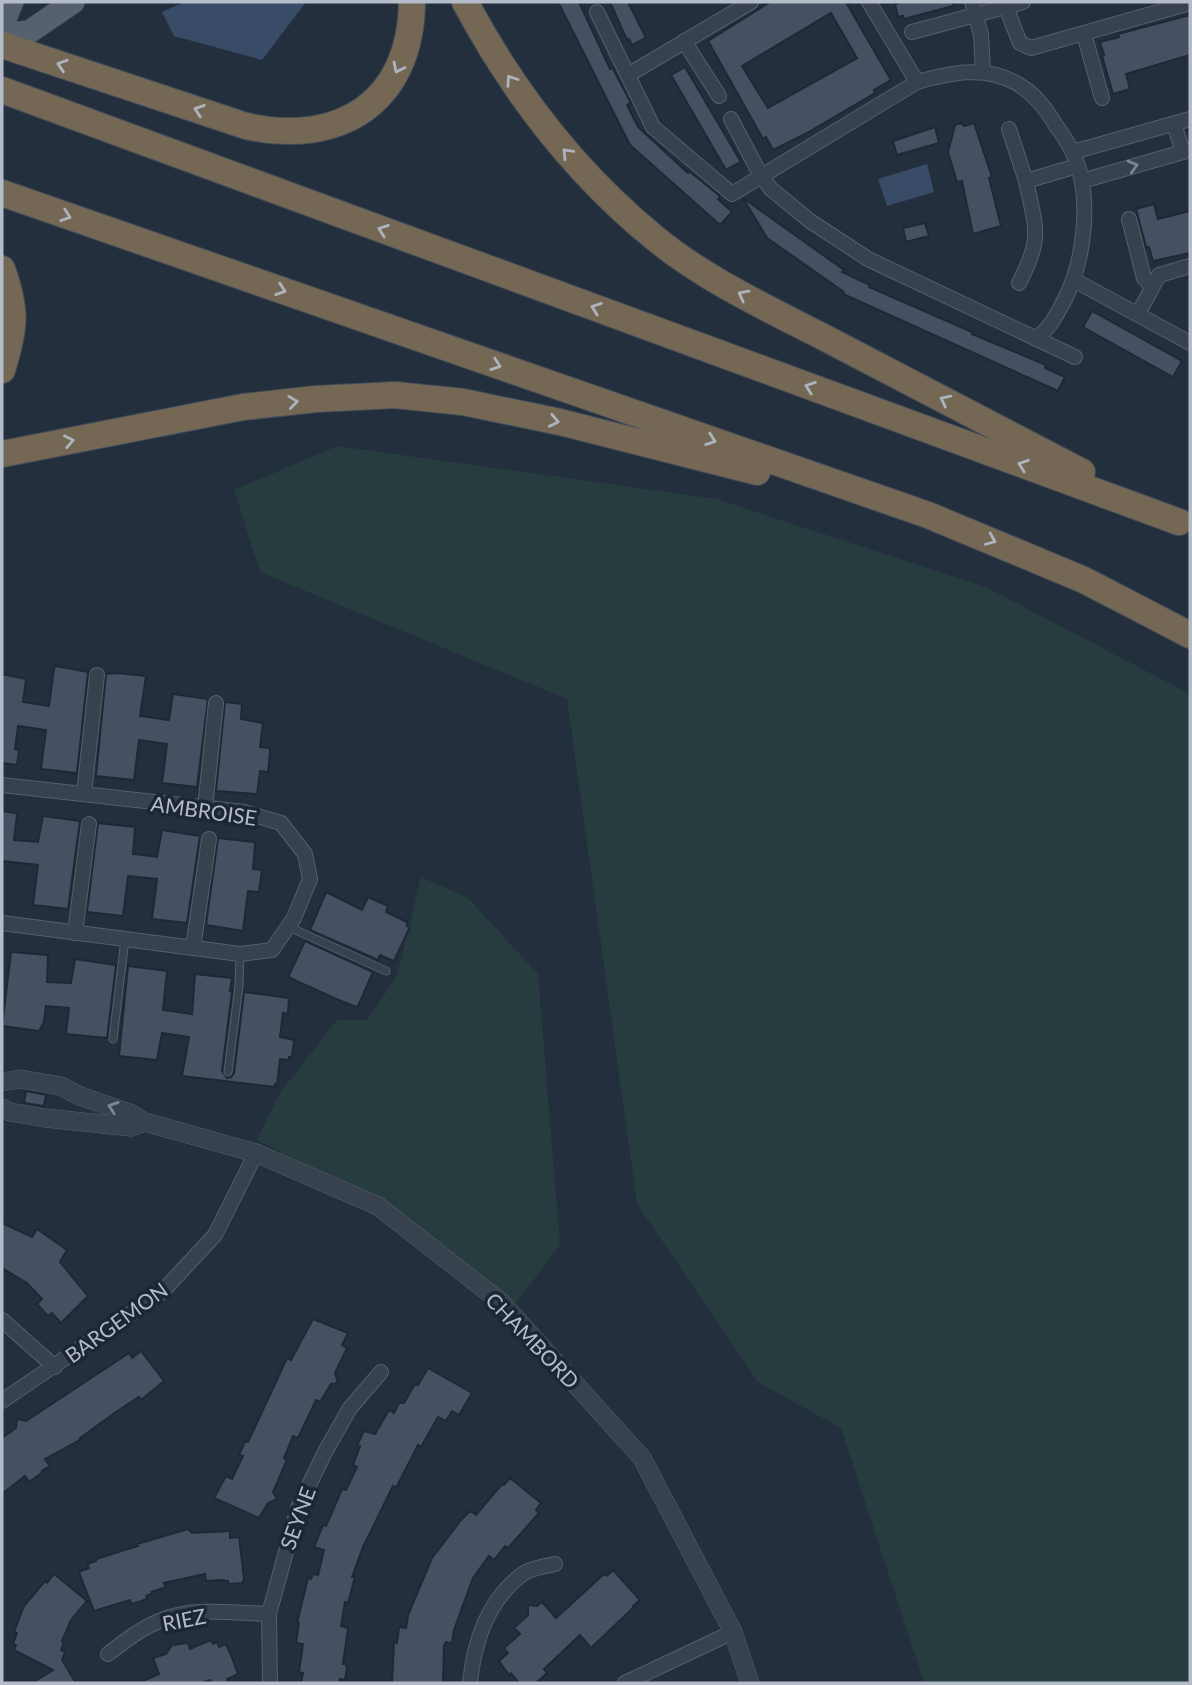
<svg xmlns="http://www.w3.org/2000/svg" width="1192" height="1685" font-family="Lato,sans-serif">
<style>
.green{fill:#263c3f}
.water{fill:#394c67}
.building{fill:#455162;stroke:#1f2835;stroke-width:2;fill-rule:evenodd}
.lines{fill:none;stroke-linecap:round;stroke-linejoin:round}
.service-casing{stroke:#565f6c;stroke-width:9}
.minor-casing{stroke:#565f6c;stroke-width:16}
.tertiary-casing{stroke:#565f6c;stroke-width:19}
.primary-casing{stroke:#414a57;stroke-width:24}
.motorway-casing{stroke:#434c59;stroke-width:28}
.service{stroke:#38414e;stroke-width:7}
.minor{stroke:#38414e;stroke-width:14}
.tertiary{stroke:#38414e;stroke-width:18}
.primary{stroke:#56606e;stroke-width:23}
.motorway{stroke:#746855;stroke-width:26}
.oneway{stroke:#aeb4bd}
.oneway2{stroke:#7c8592}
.labels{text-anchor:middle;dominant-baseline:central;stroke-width:7;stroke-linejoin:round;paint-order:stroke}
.street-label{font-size:21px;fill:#b4bcc9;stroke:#1d2633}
</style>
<rect width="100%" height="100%" fill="#242f3e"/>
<g class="green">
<path d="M337,446l380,53 271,89 202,106v989h-266l-83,-255 -83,-46 -121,-178 -70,-505 -307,-127 -26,-82z"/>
<path d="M421,877l47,21 70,76 22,271 -44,58 -118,-92 -141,-71 22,-46 58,-74h30l30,-44z"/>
</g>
<g class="water">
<path d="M184,2h122l-44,58 -88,-24 -12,-24z"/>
<path d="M927,164l7,28 -47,14 -9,-27z"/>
</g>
<g class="building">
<path d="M558,2h21l31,67 2,-2 19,36 -4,2 11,22 50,46 1,-2 31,25 -2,3 14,13 -12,13 -90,-80z"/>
<path d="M610,2h18l18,36 -14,7 -3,-6 -2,1z"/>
<path d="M770,2h80l-3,2 44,76 -17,10 1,3 -68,40 -34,17 -7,-13 -3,2 -55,-98zM831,13l26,45 -89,50 -26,-42z"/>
<path d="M901,2h52v4l-49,13 -1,-3 -5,1 -3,-13z"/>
<path d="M1190,15v40l-64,19 4,15 -17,5 -11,-38 2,-1 -4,-13 19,-5 -1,-3z"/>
<path d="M685,67l56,95 -15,8 -55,-95z"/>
<path d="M961,123l3,3 10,-3 18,54 -3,1 12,48 -28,8 -11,-53 -5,1 -9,-30 7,-27z"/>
<path d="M935,127l4,16 -42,12 -4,-14z"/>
<path d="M743,198l101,72 -2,2 28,13 -1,2 103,45v2l74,31 -1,3 20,9 -7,14 -215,-97 1,-2 -77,-54z"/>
<path d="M1154,204l4,15 32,-8v42l-37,8 -4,-14h-3l-10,-38z"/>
<path d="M925,223l4,13 -23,6 -3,-14z"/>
<path d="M1092,311l90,50 -9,16 -90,-50z"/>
<path d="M56,666l32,6 -11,101 -36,-4 5,-39 -28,-4 -3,23 4,1 -2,15 -15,-2v-89l24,5 -3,23 26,4 5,-38z"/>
<path d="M117,673l29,3 -6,40 29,4 4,-26 35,5 -11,88 -35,-4 5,-39 -28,-4 -5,40 -38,-4 10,-102z"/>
<path d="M225,702l17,2 -1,15 22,4 -3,24 9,1 1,3 -2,21 -8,-1 -3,23 -41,-3z"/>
<path d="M2,811l14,2 1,2 -3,25 24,2 5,-26 37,5 -12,88 -35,-4 5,-40 -36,-4z"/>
<path d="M98,823l37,4 -2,27 24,3 5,-27 38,6 -13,87 -35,-4 5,-40 -29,-3 -5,40 -36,-4z"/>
<path d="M218,838l36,4 1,2 -2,25 9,1 -3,22 -11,-1 -5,40 -37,-6z"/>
<path d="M326,892l36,18 6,-13 20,9 -2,6 21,10v4l3,1 -16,34 -14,-6 -2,5 -68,-30z"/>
<path d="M305,941l68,31 -15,34 -2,1 -22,-9 -44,-20 -1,-3z"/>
<path d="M11,952l37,3 -1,27 24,1 4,-24 41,6 -9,73 -41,-4 3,-26 -23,-2 -2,16 -5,9 -37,-5z"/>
<path d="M128,966l39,5 -4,39 29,4 3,-40 37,4 -2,13h2l-10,80 5,7 4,-1 3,-4 10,-81 45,6 -1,16 -5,-1 -3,24 14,3 -2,17h-3v3l-9,-1 -3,25h-2v3l-93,-11 7,-39 -27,-4 -5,27 -38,-4z"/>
<path d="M26,1091l20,4 -2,11 -20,-3z"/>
<path d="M2,1223l30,14 5,-8 30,21 -7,12 28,34 -27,27 -9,-10 -4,3 -11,-12 5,-5 -15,-16 -25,-15z"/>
<path d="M313,1319l35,14 -6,12 5,3 -12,25 3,10 -7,1 -11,18 -4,-2 -18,38 -5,-2 -9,22 3,2 -14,32 4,7 -9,4 -9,15 -45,-20 12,-22 6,3 11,-23 -4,-1 5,-11 1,-3 3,1 39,-84 4,2z"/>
<path d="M141,1351l23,30 -23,19 -2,-3 -23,15 -36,26 2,1 -37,20 5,7 -8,5 1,1 -14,10 -4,-6 -23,18v-56l14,-10 1,-9 9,2 103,-68 3,5z"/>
<path d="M428,1368l44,25 -13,22 -7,-4 -6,10 -8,-4 -17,30 -3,-2 -22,43 -3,-2 -30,61 -11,30h3l-7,26 -3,-1 -4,24 7,2 -5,36h3l1,4 -2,12 -5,-1v4h-39l2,-10 -4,-1 4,-28 -7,-1 3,-20h-2l11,-45 3,1 2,-5 5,1 6,-25 -10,-3 9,-22 3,1 16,-37 4,1 11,-23 -4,-2 7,-19 -3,-1 7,-14 11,3 14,-24 5,3 5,-10h5l11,-19 3,1z"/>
<path d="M510,1478l31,25 -5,7 3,3 -31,35 -3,-2 -11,14 -5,-4 -16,22 -19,52 -2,13 -6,-1 -2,4 -1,37h-51l2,-41 3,1 2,-16 7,1 2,-13 24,-57 29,-38 9,-9 6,4 26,-31 2,1z"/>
<path d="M188,1529l4,4 38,-2v7l9,-1 5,42 -2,4 -14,1v-3l-8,-1 -14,1 -1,-7 -41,9 2,4 -14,5 1,1 -7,3 1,3 -8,3 -8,2 -1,-4 -36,11 -15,-39 10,-4 -2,-4 9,-3v-2l42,-13 -1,-2z"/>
<path d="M613,1570l27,30 -7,6 1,1 -43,41 -11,-13 -36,34 3,4 -11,10h-17l-8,-10 -2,2 -10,-14 9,-8 -4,-5 16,-14 -6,-6 14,-13v-10l9,1 5,-4 14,16 48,-44 3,2z"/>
<path d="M54,1574l33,27 -16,19 -9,21 2,1 -3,8 4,2 -3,8 14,23h-44l21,-13 -39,-20 2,-5 -3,-1 4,-11 -3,-1 10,-26 21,-25 2,2z"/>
<path d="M211,1640l2,4 4,-2 2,5 7,-3 5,11 7,19 -11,5 1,4h-16l-2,-3 -9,3h-63l21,-9 -6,-16 13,-4 6,-9 16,-2 2,6z"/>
</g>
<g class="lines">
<g class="service-casing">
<g id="service">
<path d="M289,927l97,44"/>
<path d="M113,1039l12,-100"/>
<path d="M228,1072l11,-86 1,-31"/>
</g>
</g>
<g class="minor-casing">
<g id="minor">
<path d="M869,2l48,80c33,-9 67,-17 99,1 18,10 29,24 39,41 6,9 13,18 17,27 21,43 13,109 -8,150 -9,16 -13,26 -28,38"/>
<path d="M972,2l9,33 2,37"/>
<path d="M1006,7l14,36 11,5 159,-45"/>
<path d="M597,12l56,115 79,67 185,-112"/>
<path d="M912,32l111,-30"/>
<path d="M1084,34l18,64"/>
<path d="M684,41l35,55"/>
<path d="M628,75l123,-73"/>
<path d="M731,119l30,57 10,13 39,32 58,38 207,98"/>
<path d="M1174,124l9,28"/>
<path d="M1009,129l17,52"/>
<path d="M1073,152l117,-33"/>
<path d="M1082,181l108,-31"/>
<path d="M1129,219l15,59 8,9"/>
<path d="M1074,280l116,63"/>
<path d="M1019,283c24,-46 17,-54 7,-102l51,-15"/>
<path d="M1138,314l21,-39 31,-9"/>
<path d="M2,785l242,27 37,11 24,31 5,25 -16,39 -22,32 -32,4 -238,-31"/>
<path d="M84,794l13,-119"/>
<path d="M205,808l11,-105"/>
<path d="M75,933l14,-109"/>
<path d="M193,948l16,-109"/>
<path d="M2,1320l53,47"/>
<path d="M2,1401l159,-108 54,-58 41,-82"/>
<path d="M108,1654c18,-14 35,-27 56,-35 31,-12 72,-6 105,-5"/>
<path d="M270,1683l-1,-69 29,-106 27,-56 25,-44 31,-36"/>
<path d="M470,1683c4,-41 18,-84 54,-110 8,-5 21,-7 31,-9"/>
<path d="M625,1683l108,-51"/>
</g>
</g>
<g class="tertiary-casing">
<g id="tertiary">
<path d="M2,1082l18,-3 41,7 19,10 52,18 13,8 111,31 122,53 124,97 140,155 91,174 17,51"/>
<path d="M2,1108l8,4 35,6 86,9 14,-5"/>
</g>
</g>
<g class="primary-casing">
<g id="primary">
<path d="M2,26l10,-24"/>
<path d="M2,35l27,-3 44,-30"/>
</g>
</g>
<g class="motorway-casing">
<g id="motorway">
<path d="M465,2c48,90 111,172 191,237 50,41 115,71 173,101 84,44 169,88 253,132"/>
<path d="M2,45l244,81c94,21 165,-24 166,-124"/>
<path d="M2,90l1177,432"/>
<path d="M2,193l926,322 156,65 106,55"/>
<path d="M2,269c15,42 13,59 0,101"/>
<path d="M2,454l241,-47 73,-8 79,-4 68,7 97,20 197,50"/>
</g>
</g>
<use href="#service" class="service"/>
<use href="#minor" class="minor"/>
<use href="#tertiary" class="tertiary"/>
<use href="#primary" class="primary"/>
<use href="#motorway" class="motorway"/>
</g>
<defs><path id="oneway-chevron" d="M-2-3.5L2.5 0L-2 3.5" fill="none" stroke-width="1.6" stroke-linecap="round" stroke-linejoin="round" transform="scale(1.75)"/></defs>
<g class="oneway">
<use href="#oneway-chevron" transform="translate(62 65) rotate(-162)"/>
<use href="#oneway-chevron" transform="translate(398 68) rotate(116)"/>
<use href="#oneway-chevron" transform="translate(511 80) rotate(-124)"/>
<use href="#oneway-chevron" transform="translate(199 110) rotate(-161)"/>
<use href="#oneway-chevron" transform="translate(567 153) rotate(-134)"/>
<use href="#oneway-chevron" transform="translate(66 216) rotate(19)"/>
<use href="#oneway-chevron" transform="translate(383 230) rotate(-160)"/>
<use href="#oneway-chevron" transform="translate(281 290) rotate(19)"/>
<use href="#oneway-chevron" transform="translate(743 295) rotate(-152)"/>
<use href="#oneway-chevron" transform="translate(596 308) rotate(-160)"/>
<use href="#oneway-chevron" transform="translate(496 365) rotate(19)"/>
<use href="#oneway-chevron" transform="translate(810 387) rotate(-160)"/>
<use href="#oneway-chevron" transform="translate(945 400) rotate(-153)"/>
<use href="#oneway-chevron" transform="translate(293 402) rotate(-7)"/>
<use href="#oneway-chevron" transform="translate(554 421) rotate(12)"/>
<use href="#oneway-chevron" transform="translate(711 440) rotate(19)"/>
<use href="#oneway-chevron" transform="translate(69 441) rotate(-11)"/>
<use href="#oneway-chevron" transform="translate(1023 465) rotate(-160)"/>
<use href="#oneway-chevron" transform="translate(991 540) rotate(23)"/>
</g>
<g class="oneway2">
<use href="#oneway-chevron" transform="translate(1133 166) rotate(-16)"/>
<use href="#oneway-chevron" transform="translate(113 1107) rotate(-161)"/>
</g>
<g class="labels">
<g class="street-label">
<text transform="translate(204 810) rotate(8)">AMBROISE</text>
<text transform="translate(116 1322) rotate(-36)">BARGEMON</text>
<text transform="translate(533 1340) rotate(46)">CHAMBORD</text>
<text transform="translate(297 1518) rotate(-70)">SEYNE</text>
<text transform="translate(184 1619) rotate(-11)">RIEZ</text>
</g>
</g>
<rect width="1192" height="1685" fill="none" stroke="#b4bcc9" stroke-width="7"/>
</svg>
